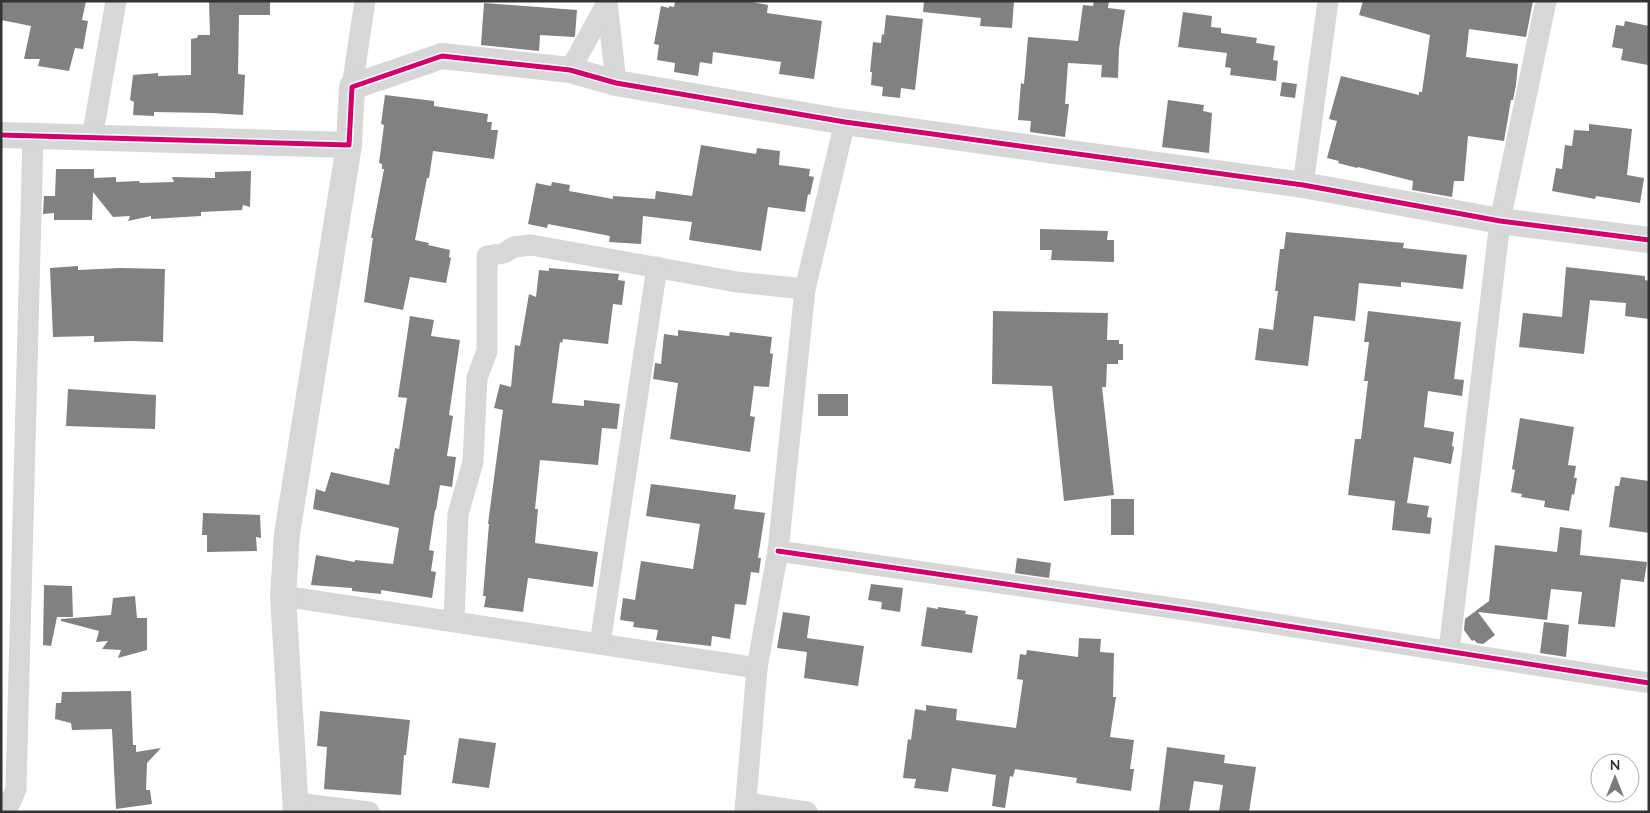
<svg xmlns="http://www.w3.org/2000/svg" width="1650" height="813" font-family="Mulish,sans-serif">
<style>
.building{fill:#818181}
.lines{fill:none;stroke-linecap:round;stroke-linejoin:round}
.minor{stroke:#d7d7d7;stroke-width:21}
.tertiary{stroke:#d7d7d7;stroke-width:26}
.cycleway-casing{stroke:#fff;stroke-width:8}
.cycleway{stroke:#d6006c;stroke-width:5}
</style>
<rect width="100%" height="100%" fill="#fff"/>
<g class="building">
<path d="M1,1h85l-4,19 6,1 -5,28 -8,-1 -6,23 -31,-5 2,-7h-16l7,-33 -30,-6z"/>
<path d="M209,1h61v14h-31l-1,59 7,1 -2,40 -31,-2 -58,-1v4l-21,-1 1,-13 -4,-2 3,-25 25,-2v3l33,-1v-36l6,-1 1,-3h12z"/>
<path d="M675,1h72l21,4 -1,8 55,8 -8,58 -35,-5 2,-12 -68,-10 -1,12 -12,-2 -2,14 -24,-4 1,-9 -18,-3 2,-15 -5,-1 7,-38 8,2v-2l5,1z"/>
<path d="M924,1h90l-2,27 -32,-2 1,-8 -58,-6z"/>
<path d="M1094,1h15l-1,7 17,2 -6,39 -1,29 -17,-1 1,-12 -34,-2 -3,41h4l-4,33 -35,-5 1,-11 -13,-1 3,-37 3,1 4,-47 50,4 5,-36 10,1z"/>
<path d="M1363,1h170l-7,36 -57,-8 -3,28 52,7 -2,21 -3,15h-2l-7,41 -36,-5 -4,45h-10l-2,16 -40,-7 1,-9 -55,-14 -1,1 -19,-5 1,-2 -12,-3 10,-37 -8,-2 12,-43 78,19v-3h3l8,-57 -71,-20z"/>
<path d="M484,3l93,7 -2,26 -1,1 -34,-2 -1,16 -58,-6z"/>
<path d="M1183,12l29,4 -1,11 10,1v5l36,5 -1,5 19,3 -2,14 5,1 -2,20 -46,-6 1,-7 -6,-1 2,-14 -49,-6z"/>
<path d="M886,15l37,4 -8,71 -14,-2 -1,10 -18,-2 1,-9 -12,-2 1,-13h-2l3,-30 8,1 1,-9 2,1z"/>
<path d="M1625,21l24,5 -1,39 -27,-5 2,-11 -11,-2 4,-22 8,1z"/>
<path d="M1282,82l15,2 -2,14 -15,-2z"/>
<path d="M385,95l49,6v5l54,8 -1,8h5l-1,8h7l-4,29 -61,-8 -4,27h-2l-12,62 14,3 -1,2 22,5 -1,7 2,1 -5,25 -36,-6 -7,33 -39,-8 9,-64h-2l13,-69h-2v-5l-3,-1 5,-38 -3,-1z"/>
<path d="M1168,100l36,5 -1,6 9,2 -3,40 -47,-6z"/>
<path d="M1589,124l43,5 -5,46 17,3 -4,25 -44,-7 -1,3 -43,-8 4,-23 6,1 3,-24 7,1 2,-16 15,1z"/>
<path d="M701,145l55,9 1,-6 23,3 -1,14 31,4 -1,7 5,1 -4,18 -2,-1 -3,18 -37,-5 -7,44 -72,-11 3,-18 -49,-6 -2,28 -32,-2 1,-6 -62,-12 -1,4 -19,-4 8,-41 15,3 1,-4 18,3 -1,6 44,8v-3l42,3 1,-8 36,5z"/>
<path d="M56,169h38v9l22,-1v5l23,-1 1,2 34,-1 -2,-5 43,1v-6l36,-1 -1,36 -7,-2 -1,5 -41,2v4l-50,3v-3l-23,5 2,-5 -17,1 -20,-25 -1,28h-38v-7l-11,1 1,-18h11z"/>
<path d="M1040,229l68,2 -1,9h7v22l-63,-2 1,-10h-12z"/>
<path d="M1286,232l118,11 -1,5 64,7 -4,34 -62,-7v5l-42,-4 -4,38 -41,-5 -6,50 -53,-6 4,-32 14,2 5,-39h-3l5,-42h4z"/>
<path d="M78,266v4l42,-2 45,1 -2,73 -32,-1 -37,1v-6l-41,1 -3,-69z"/>
<path d="M1566,267l79,9v4l4,1v38l-24,-3 1,-13 -36,-3 -6,54 -65,-7 4,-34 39,4z"/>
<path d="M549,268l70,6 -1,6 7,1 -3,24 -9,-1 -5,40 -45,-5 -1,4 -2,-1 -8,61 32,3v-6l36,4 -3,25 -15,-1 -4,37 -58,-5 -5,49h3l-3,34 63,9 -5,35 -65,-9 -5,34 -39,-5 2,-11h-3l6,-72h-1l15,-114 -9,-2 6,-24 11,3 4,-42 5,1 9,-52 7,3 3,-27 10,1z"/>
<path d="M993,311l115,2 -1,27h12v4h4v16h-5v4h-11l-1,23h-4l12,108 -50,6 -12,-115 -60,-2z"/>
<path d="M1368,311l93,11 -7,57 10,1 -2,16 -34,-5 -4,36 30,5 -2,14 2,1 -3,17 -37,-7 -7,46 22,3 -2,11 5,1 -2,16 -38,-4 3,-29 -47,-6 7,-56h6l7,-58h-4l5,-39h-5z"/>
<path d="M410,316l24,4 -3,16 29,4 -11,75 4,1 -6,40 9,1 -4,30 -12,-2 -4,25h-1l-6,40 5,1 -3,20 5,1 -4,26 -51,-8v4l-29,-3v-3l-41,-3 5,-30 39,7v-2l38,4 6,-36 -86,-19 3,-20 9,3 6,-20 58,13 6,-37 4,1 8,-51 -9,-1z"/>
<path d="M678,330l51,6 1,-4 42,5 -2,16 3,1 -4,33 -15,-1 -4,30 5,1 -5,35 -80,-13 8,-56 -25,-4 2,-16 6,1 3,-30 14,2z"/>
<path d="M68,389l88,6 -1,34 -89,-3z"/>
<rect x="818" y="394" width="30" height="22"/>
<path d="M1520,418l54,9 -6,38 8,1 -2,12h3l-3,17 -2,-1 -3,17 -25,-4 1,-6 -24,-4 1,-3 -11,-2 4,-22 -3,-1z"/>
<path d="M1621,477l28,4v52l-40,-6 6,-41h4z"/>
<path d="M651,484l85,11 -2,14 31,4 -7,45h3l-2,15 -8,-1 -5,33 -11,-1 -5,35 -18,-3 -1,10 -55,-6 2,-10 -25,-3 1,-5 -14,-2 3,-22 12,2 6,-39 52,8 7,-45 -54,-8z"/>
<rect x="1111" y="499" width="23" height="36"/>
<path d="M203,513l57,2 1,23 -5,-1 1,14 -50,1v-17h-5z"/>
<path d="M1560,527l22,3 -2,25 67,7 -3,20 -23,-3 -6,48 -37,-3 4,-32 -31,-3 -4,31 -69,-8 17,23 -12,9 -6,-1 -3,-3 -2,1 -8,-11 1,-11 24,-18 6,-56 62,7z"/>
<path d="M1017,558l34,5 -2,15 -34,-5z"/>
<path d="M871,584l32,4 -3,24 -19,-3 1,-7 -14,-2z"/>
<path d="M44,585l28,1 1,31h-16l-6,29 -8,-1z"/>
<path d="M135,596l2,22h10v32l-29,8 3,-8 -19,-1 6,-8 -12,1 3,-11 -38,-10v-2l50,-4 2,-17z"/>
<path d="M927,607l11,2v-2l28,4 -1,3 13,2 -6,37 -51,-7z"/>
<path d="M783,612l27,4 -3,22 57,8 -6,40 -54,-8 3,-26 -30,-4z"/>
<path d="M1544,622l25,3 -3,32 -26,-4z"/>
<path d="M1079,638l22,1 -1,13 14,1 -1,44h3l-6,40 24,3 -4,29h4l-3,22 -55,-8 1,-5 -62,-9 -2,8 -3,-1 -5,32 -13,-2 4,-31 -44,-7 -4,24 -34,-4 2,-9 -13,-1 5,-39 3,1 4,-31 11,2v-6l31,4 -1,11 60,8 7,-48 -6,-1 3,-25 6,1 1,-5 51,7z"/>
<path d="M131,691l2,54h3v7l25,-4 -14,15 -1,27h4l2,14 -36,5 -4,-80 -40,1 -1,-7 -16,-4 1,-16h5l1,-11z"/>
<path d="M320,711l90,9 -4,35h-2l-3,40 -77,-6 3,-42 -10,-1z"/>
<path d="M459,738l37,5 -7,45 -37,-5z"/>
<path d="M1167,747l58,8 -1,8 32,4 -7,45h-30l4,-27 -29,-4 -5,31h-30z"/>
</g>
<g class="lines">
<g class="minor">
<path d="M607,1l9,82"/>
<path d="M570,70l37,-67"/>
<path d="M352,87l13,-86"/>
<path d="M92,138l24,-137"/>
<path d="M1303,185l25,-184"/>
<path d="M778,551l415,60 456,72"/>
<path d="M283,596l474,72"/>
<path d="M454,621l4,-107 15,-52 4,-84 10,-27v-95l17,-3 10,-6 17,-2 206,37 68,7"/>
<path d="M600,644l57,-377"/>
<path d="M1449,651l51,-430 46,-220"/>
<path d="M296,803l73,9"/>
<path d="M746,803l61,9"/>
<path d="M1,807l9,-4 6,-14 17,-653"/>
<path d="M745,812l12,-144 21,-117 27,-262 40,-167"/>
</g>
<g class="tertiary">
<path d="M1,135l348,10 3,-58 90,-31 128,14 46,13 229,39 458,63 197,36 149,19"/>
<path d="M296,812l-13,-216 4,-62 62,-389"/>
</g>
<g class="cycleway-casing">
<g id="cycleway">
<path d="M1,135l348,10 3,-58 90,-31 128,14 46,13 229,39 458,63 197,36 149,19"/>
<path d="M778,551l415,60 456,72"/>
</g>
</g>
<use href="#cycleway" class="cycleway"/>
</g>
<rect width="1650" height="813" fill="none" stroke="#333333" stroke-width="5"/>
<g transform="translate(1615 778)"><circle r="24" fill="#ffffff" stroke="#adadad"/>
<path d="M0-4L9 19L0 12L-9 19Z" fill="#7a7a7a"/>
<text y="-8" font-size="14" font-weight="bold" text-anchor="middle" fill="#333333">N</text>
</g>
</svg>
